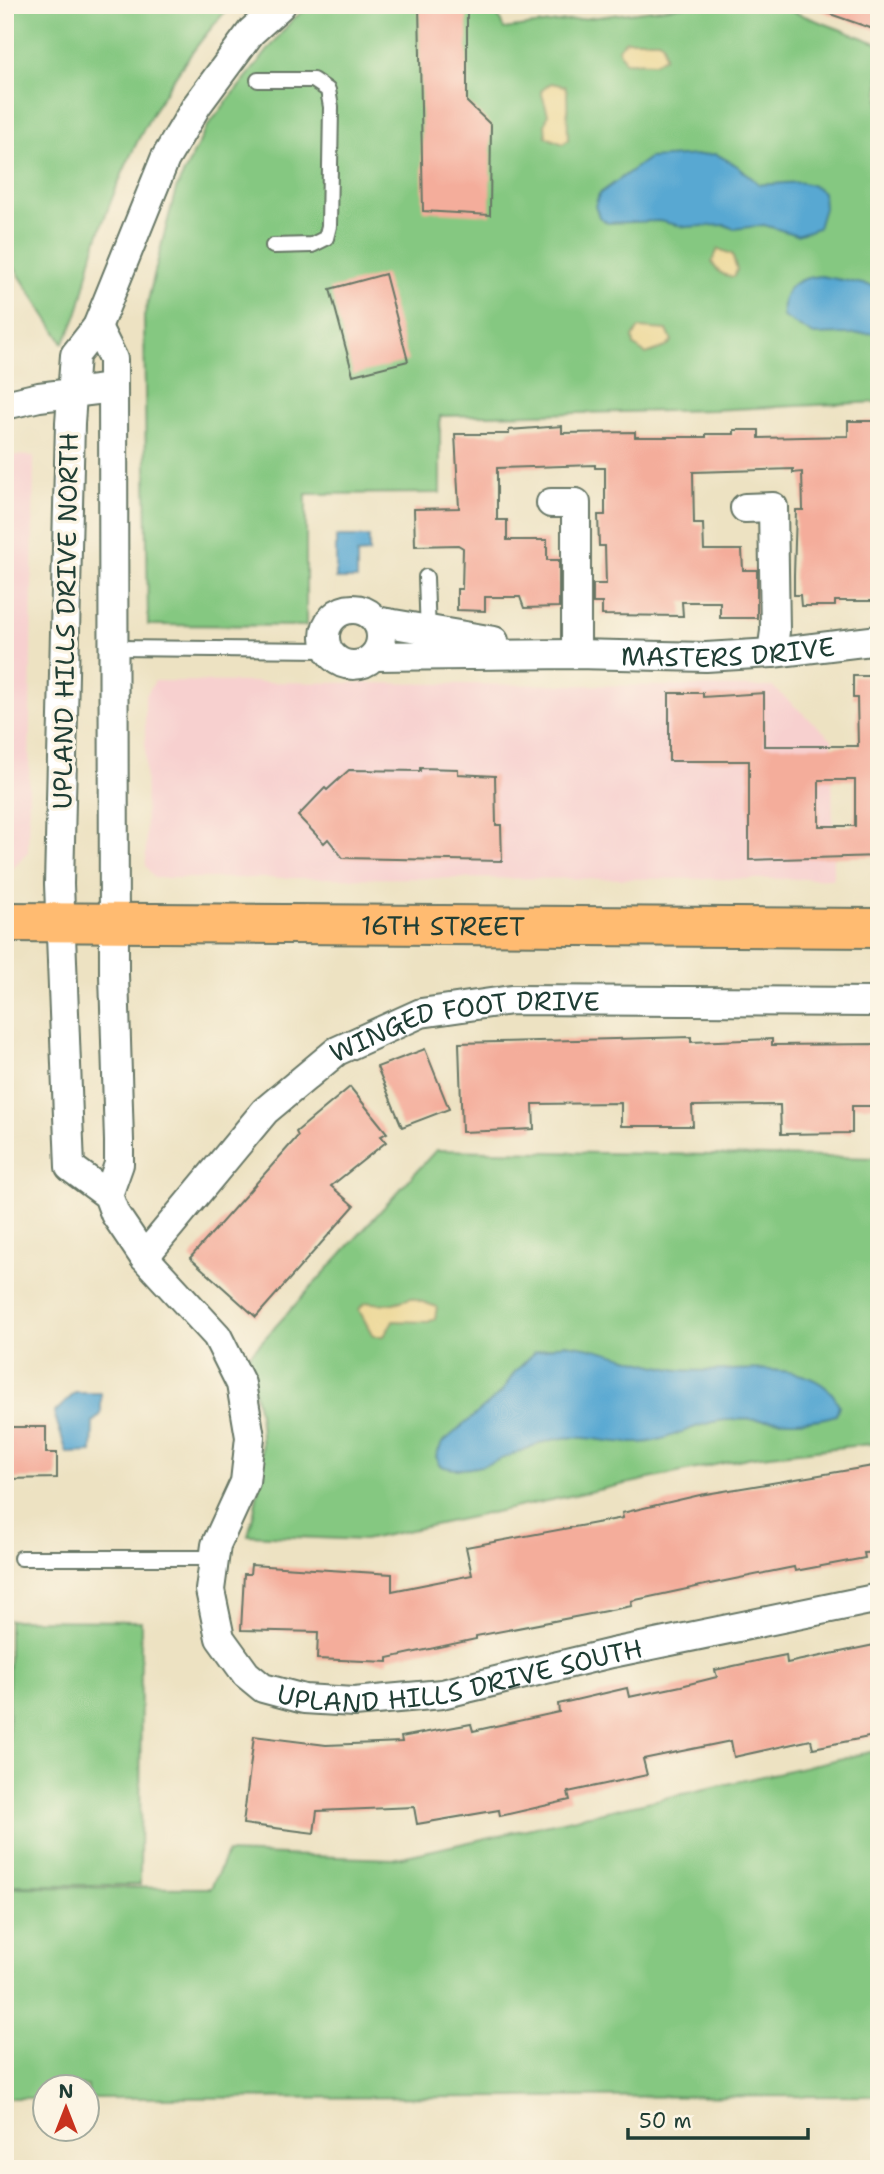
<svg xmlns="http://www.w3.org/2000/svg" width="884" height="2174" font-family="'Shantell Sans',sans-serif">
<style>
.built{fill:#f7d0cf}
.green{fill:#85c881;stroke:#52825a;stroke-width:2}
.sand{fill:#eeda9e;stroke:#868c69;stroke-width:2}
.water{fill:#58a8d2;stroke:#3c7283;stroke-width:2}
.building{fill:#f4ad9b;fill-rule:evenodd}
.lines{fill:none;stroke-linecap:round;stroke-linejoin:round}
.service-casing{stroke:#677766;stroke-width:18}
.minor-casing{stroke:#677766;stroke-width:32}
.primary-casing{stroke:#677766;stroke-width:42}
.service{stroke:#fff;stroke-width:14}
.minor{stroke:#fff;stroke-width:28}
.primary{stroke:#ffbb71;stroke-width:38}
.labels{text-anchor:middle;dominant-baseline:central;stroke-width:7;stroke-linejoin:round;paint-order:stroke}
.street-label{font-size:26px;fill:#1f3d34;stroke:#fcf5e5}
</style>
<rect width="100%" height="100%" fill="#fcf5e5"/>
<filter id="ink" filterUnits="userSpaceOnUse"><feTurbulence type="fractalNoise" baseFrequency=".0143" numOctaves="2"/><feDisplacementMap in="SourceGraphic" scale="14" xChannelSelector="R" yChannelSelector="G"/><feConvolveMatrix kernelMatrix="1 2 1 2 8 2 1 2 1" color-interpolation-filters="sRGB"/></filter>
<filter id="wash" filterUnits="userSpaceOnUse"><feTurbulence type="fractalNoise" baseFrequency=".00686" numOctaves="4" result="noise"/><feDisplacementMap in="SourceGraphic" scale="28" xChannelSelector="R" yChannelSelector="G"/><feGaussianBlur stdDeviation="1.57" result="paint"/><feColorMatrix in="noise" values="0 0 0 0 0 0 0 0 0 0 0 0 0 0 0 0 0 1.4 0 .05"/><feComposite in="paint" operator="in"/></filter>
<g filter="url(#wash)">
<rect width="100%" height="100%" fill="#ede2c2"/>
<g class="built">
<path d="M5,455l29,1 -6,396 -23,25z"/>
<path d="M155,681l618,6 59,52 1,140 -679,-1 -8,-12 -1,-169z"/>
</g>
<g class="green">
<path d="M5,5h226c-64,71 -102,142 -133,231 -13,36 -13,74 -35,107l-58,-90z"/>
<path d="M311,5h182l11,24 187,-24h84l104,39v358l-167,8 -272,6v77l-134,1v132l-158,-1 -4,-308 18,-74 14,-54 31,-62 85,-107z"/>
<path d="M436,1150l443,8v285l-127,14 -388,83 -116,-5c17,-57 20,-119 -4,-174z"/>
<path d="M9,1620l132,1 -1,264h-132z"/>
<path d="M879,1750v346l-791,2v-12h-42l-1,12h-40v-140l5,-1v-70l201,1 16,-35 166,6z"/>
</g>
<g class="sand">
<path d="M626,40h32l5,3 2,14 -10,6 -30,-1 -7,-13z"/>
<path d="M551,83l14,3 2,6 1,48 -5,4 -17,-7 -1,-12 3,-11 -7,-23z"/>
<path d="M718,249l14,5 5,16 -3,7c-11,-1 -17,-5 -22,-15z"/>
<path d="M639,328l28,2 5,11 -6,6 -20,7 -12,-8 -1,-9z"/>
<path d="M411,1298l26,9 -2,12 -7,3 -35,-1 -9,15h-11l-14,-26c7,-13 15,-5 27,-6 8,0 17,-4 25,-6z"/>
</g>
<g class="water">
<path d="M716,154l20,11 23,19c24,2 43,-9 64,8l1,16 -6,20 -21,7 -33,-10 -30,4 -9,-4 -40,2 -26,-6 -51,2 -9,-6 -4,-11 4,-12 50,-36z"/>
<path d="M821,276l58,11v46l-65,2 -31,-18c-3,-28 11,-39 38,-41z"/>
<path d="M336,537h33v16l-12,1v25h-21z"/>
<path d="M563,1344c40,3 77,21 116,26 44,5 138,-17 160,35l-3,10c-38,13 -78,0 -117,6 -29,4 -53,22 -82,22 -27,1 -54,-9 -80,-4 -37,6 -81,42 -118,26l-3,-9 6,-13 60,-51 12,-19 21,-21z"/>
<path d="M75,1393h26v21l-8,8 -1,30 -25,1 -13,-40z"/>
</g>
<g id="blocks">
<g class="building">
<path d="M419,5l48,1v96l24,23 -1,90 -67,-4z"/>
<path d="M813,5h66v26l-66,-23z"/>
<path d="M385,274l23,87 -55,14 -23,-86z"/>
<path d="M848,421h31v180h-44v5h-34l-1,-11h-6v-20l2,-65h7l-1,-38 -9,1v-4l-100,3 1,52h9l1,26h38l1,20h14v48h-37v-16h-38l1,14 -81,-1v-12h-9v-19h13l-1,-38h-6l-1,-31h7v-47h-10v-3l-98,3v52h10v20h40v20h12v47l-35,1 -4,-11h-35v14l-28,-1v-21h5l1,-41 -5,-3 -43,1 -1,-37 45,-1 -4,-74h54v-4l53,-4v7l73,-1v5h71v-3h28v-4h25v8l89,-2z"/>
<path d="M853,676h26v180l-130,4v-99h-80v-68h34v4l61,-4v53h94l-1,-48h-4zM819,780h36v46h-36z"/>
<path d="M420,768l38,1v5l37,2 1,49h5l1,36 -159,-3 -15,-19 -4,4 -26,-27 27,-28 2,2 22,-20 71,1z"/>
<path d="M691,1037v5l81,-3v6l107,-1v62h-27v27l-71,1 -1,-29 -88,1 1,20h-72v-23l-88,1 1,25 -72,3 -3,-89z"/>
<path d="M425,1049l24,60 -47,18 -25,-60z"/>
<path d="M350,1087l37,46 -6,3 5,6 -55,44 23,20 -98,111 -66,-59 108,-122 -2,-4z"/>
<path d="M5,1427h41v26h11v25l-50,1z"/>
<path d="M879,1465v87l-15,1 1,5 -70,13 -1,-4 -84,17 -79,17 1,5 -156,30v3l-88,19v4l-71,-3 1,-27 -77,-2 3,-56h6l1,-9 141,9v17l80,-16 -6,-28 157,-29 -1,-5 78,-18z"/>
<path d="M879,1644v91l-66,13 -2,-8 -77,17 -3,-16 -88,18 4,16 -79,17 2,8 -70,16 -1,-6 -82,14 -3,-17 -97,4 -3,22 -71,-9 11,-88 72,9 76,-3 -1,-5 70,-13 2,7 86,-19 -1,-8 69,-16 2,9 52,-11 36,-9 -2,-7 51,-11 20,-4 1,8z"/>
</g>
</g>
</g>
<g filter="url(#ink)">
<use href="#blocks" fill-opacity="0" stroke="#677766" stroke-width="2"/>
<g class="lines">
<g class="service-casing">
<g id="service">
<path d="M258,80h55l15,10 3,17 -2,119 -3,12 -14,7 -39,1"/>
<path d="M426,577l2,58"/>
<path d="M114,648l214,2"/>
<path d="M21,1558h193"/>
</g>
</g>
<g class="minor-casing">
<g id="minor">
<path id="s1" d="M281,5l-30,27 -54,73 -32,54 -68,168 -22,28 -5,68 -11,461 11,283 38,28 7,19 29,43 73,79 24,48 9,53 -5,45 -29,63 -6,45 10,48 26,36 17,14 41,11 50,3 88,-8 170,-41 267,-55"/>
<path d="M97,327l16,32 1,615 5,167v23l-11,31"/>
<path d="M5,405l34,-8 74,-9"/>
<path d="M551,503h25v151"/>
<path d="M745,508l28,-1 2,124 -3,22"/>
<circle cx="353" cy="637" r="28"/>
<path d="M376,621l118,20"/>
<path id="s2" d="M374,656l202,-2 130,3 66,-4 107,-13"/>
<path id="s3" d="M144,1257l121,-146 72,-60 84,-38 90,-13 368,2"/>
</g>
</g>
<g class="primary-casing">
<g id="primary">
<path id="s4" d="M5,922l874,6"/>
</g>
</g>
<use href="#service" class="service"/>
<use href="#minor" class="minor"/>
<use href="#primary" class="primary"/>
</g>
</g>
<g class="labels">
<g class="street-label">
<text transform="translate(65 621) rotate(-89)">UPLAND HILLS DRIVE NORTH</text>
<text stroke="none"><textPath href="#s2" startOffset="354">MASTERS DRIVE</textPath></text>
<text stroke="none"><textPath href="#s4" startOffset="438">16TH STREET</textPath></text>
<text stroke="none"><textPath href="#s3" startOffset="416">WINGED FOOT DRIVE</textPath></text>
<text stroke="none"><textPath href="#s1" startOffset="2034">UPLAND HILLS DRIVE SOUTH</textPath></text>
</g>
</g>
<rect width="884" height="2174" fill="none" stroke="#fcf5e5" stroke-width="28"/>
<g transform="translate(66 2108)"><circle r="33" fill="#fcf5e5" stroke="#a4ab9e" stroke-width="2"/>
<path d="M0-5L12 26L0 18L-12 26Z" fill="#c8321e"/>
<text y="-10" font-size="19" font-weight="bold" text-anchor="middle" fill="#1f3d34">N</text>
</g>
<path d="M628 2128v10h180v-10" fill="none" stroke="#1f3d34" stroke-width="3.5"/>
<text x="639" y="2128" font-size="21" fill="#1f3d34" stroke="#fcf5e5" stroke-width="5" paint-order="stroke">50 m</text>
</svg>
